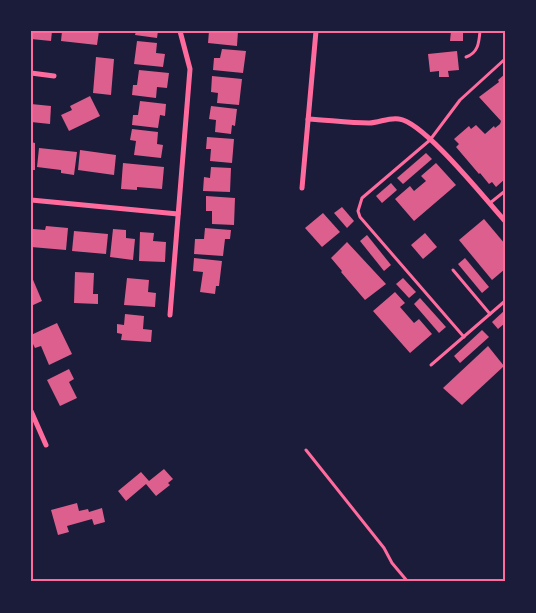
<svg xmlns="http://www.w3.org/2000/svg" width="536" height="613" font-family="Helvetica,sans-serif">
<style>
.building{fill:#dd5f8e}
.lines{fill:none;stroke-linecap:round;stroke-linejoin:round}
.service{stroke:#ff6b9d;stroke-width:3}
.minor{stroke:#ff6b9d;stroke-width:5}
.neatline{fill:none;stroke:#ff6b9d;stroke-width:2}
</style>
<rect width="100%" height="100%" fill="#1b1b3a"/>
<g class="building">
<path d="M31,31h21l-1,10 -20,-2z"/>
<path d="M62,31h37l-2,14 -36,-4z"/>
<path d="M136,31h22l-1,7 -22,-3z"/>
<path d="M209,31h29l-1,15 -29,-3z"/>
<path d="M451,31h12v10h-13z"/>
<path d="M137,41l20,2 -1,10 9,1 -2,13 -29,-3z"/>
<path d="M222,49l24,2 -3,22 -30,-3 1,-12h6z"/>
<path d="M457,51l2,19 -11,1 1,6h-10v-6l-9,1 -2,-18z"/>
<path d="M96,57l18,2 -3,36 -18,-2z"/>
<path d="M139,70l30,3 -2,15 -10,-1 -1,11 -24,-3 1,-10h4z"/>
<path d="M505,74v105l-9,8 -4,-5 -3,2 -9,-11 -1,1 -23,-27 3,-3 -5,-5 15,-13 2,3 5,-4 9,9 9,-8 1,2 5,-4 1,-3 -22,-24 20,-15 -1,-2z"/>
<path d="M212,76l30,3 -3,26 -22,-2 1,-10 -7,-1z"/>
<path d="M90,96l10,20 -31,15 -8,-16 11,-5 -2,-4z"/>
<path d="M140,101l26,3 -1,12 -5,-1 -2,13 -26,-3 1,-10h5z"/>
<path d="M31,104l20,2 -1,18 -19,-2z"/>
<path d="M211,106l26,3 -2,17 -3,-1 -1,9 -16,-2 1,-12 -7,-1z"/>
<path d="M132,129l26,3 -1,12 6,1 -2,13 -27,-3 2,-14 -6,-1z"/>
<path d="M207,137l27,2 -2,24 -22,-2 1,-12h-5z"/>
<path d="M31,142l4,1v27h-4z"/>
<path d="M39,148l38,4 -3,23 -13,-2v-3l-24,-3z"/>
<path d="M80,150l36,5 -2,20 -36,-5z"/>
<path d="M426,153l6,6 -29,25 -6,-6z"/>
<path d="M123,163l41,4 -2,22 -25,-2v3l-16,-1z"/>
<path d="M436,163l20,22 -42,36 -19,-22 15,-13 4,5 12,-10 -5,-5z"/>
<path d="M211,167l20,1 -1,24 -27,-1 1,-14 6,1z"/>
<path d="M391,183l6,7 -15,13 -6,-7z"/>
<path d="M206,196l29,2 -1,27 -22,-1v-13h-6z"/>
<path d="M342,207l12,14 -7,7 -13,-15z"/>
<path d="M323,213l17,19 -18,15 -17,-19z"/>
<path d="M484,219l21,25v25l-13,11 -33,-40z"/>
<path d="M46,226l22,2 -2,22 -35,-3 2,-18 12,1z"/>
<path d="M205,228l26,2 -1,9h-5l-2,17 -29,-2 1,-15h9z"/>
<path d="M113,229l13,1v8l9,1 -2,21 -23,-3z"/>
<path d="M74,231l34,3 -2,20 -34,-3z"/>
<path d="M140,232l14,1 -1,8 13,1 -1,20 -26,-1z"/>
<path d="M425,233l12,14 -14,12 -12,-14z"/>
<path d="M367,235l24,30 -7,6 -24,-30z"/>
<path d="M347,242l39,42 -21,16 -24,-28 1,-1 -11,-13z"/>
<path d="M194,258l28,3 -3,25h-3l-1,8 -15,-2 3,-20 -10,-1z"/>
<path d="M465,258l24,29 -7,6 -24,-29z"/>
<path d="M75,272l19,1 -1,21h5v10l-24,-1z"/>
<path d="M31,275l11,26 -11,5z"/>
<path d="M127,278l22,2 -1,12 8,1 -1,14 -31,-2z"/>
<path d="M403,278l13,14 -7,6 -13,-14z"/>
<path d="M395,292l10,11 -5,4 14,16 5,-4 13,15 -22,19 -37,-42z"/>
<path d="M420,298l26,29 -7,6 -25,-29z"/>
<path d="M505,310v13l-7,6 -6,-7z"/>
<path d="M125,314l19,2 -1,13 9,1 -1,12 -30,-2 1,-6 -5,-1v-9l7,1z"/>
<path d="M57,323l15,31 -23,11 -8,-19 -6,2 -4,-8v-5z"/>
<path d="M482,330l7,7 -29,26 -6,-7z"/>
<path d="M488,346l16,20 -42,39 -19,-17z"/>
<path d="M69,369l5,10 -5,3 8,16 -17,8 -13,-26z"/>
<path d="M164,469l9,10 -5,4 2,2 -14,11 -10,-12 -20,17 -8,-10 23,-19 8,9z"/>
<path d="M77,503l2,8 9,-2 1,3 13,-4 3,14 -11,3 -2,-6 -25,7 2,6 -11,3 -7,-25z"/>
</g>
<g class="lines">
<g class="service">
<path d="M466,57c12,-4 13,-14 14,-26"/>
<path d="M490,203l15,-12"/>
<path d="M453,270l37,44"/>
<path d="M464,337l-104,-120 -2,-6 4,-13 68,-58 30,-40 45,-41"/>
<path d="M431,365l74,-64"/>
<path d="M306,450l78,98 8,15 16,19"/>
</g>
<g class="minor">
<path d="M31,73l23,3"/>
<path d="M308,119c20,1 41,4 61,4 10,0 20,-6 30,-4 25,3 87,81 106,102"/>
<path d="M302,188l14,-157"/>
<path d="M31,200l147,14"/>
<path d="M170,315l20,-246 -10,-38"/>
<path d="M31,411l15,34"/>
</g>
</g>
<rect width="536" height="613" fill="none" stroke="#1b1b3a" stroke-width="65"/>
<rect x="32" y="32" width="472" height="548" class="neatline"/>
</svg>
